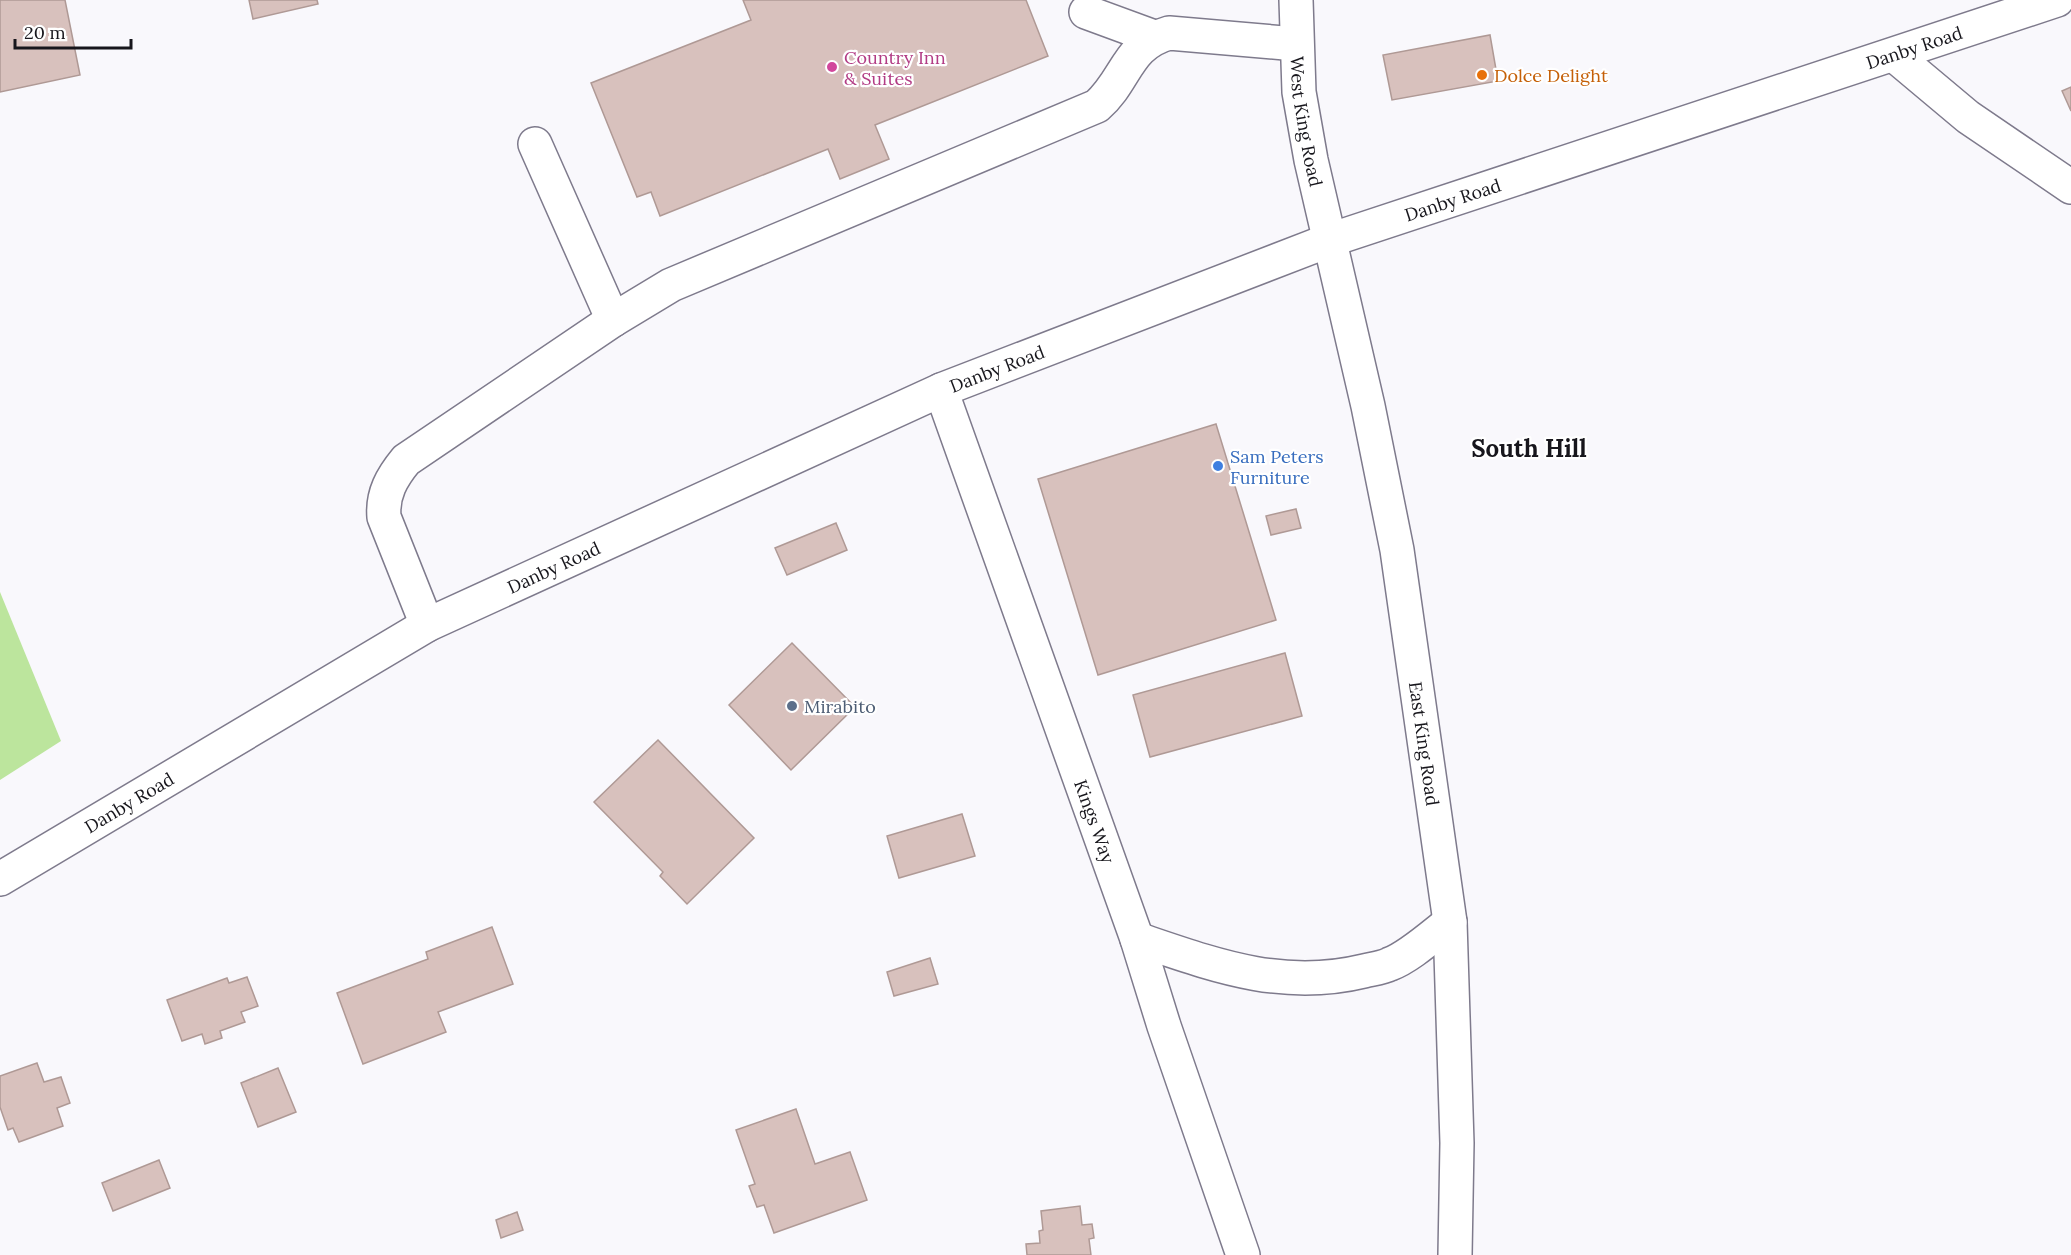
<svg xmlns="http://www.w3.org/2000/svg" width="2071" height="1255" font-family="Lora,serif">
<style>
.park{fill:#bce59d}
.building{fill:#d8c1bd;stroke:#af9995;stroke-width:1.5}
.lines{fill:none;stroke-linecap:round;stroke-linejoin:round}
.minor-casing{stroke:#7e7a8c;stroke-width:36}
.major-casing{stroke:#7e7a8c;stroke-width:36}
.minor{stroke:#fff;stroke-width:33}
.major{stroke:#fff;stroke-width:33}
.hotel-dot{fill:#d1479c;stroke:#fff;stroke-width:2}
.food-dot{fill:#e8710a;stroke:#fff;stroke-width:2}
.shop-dot{fill:#3f7fe0;stroke:#fff;stroke-width:2}
.service-dot{fill:#5c6f8a;stroke:#fff;stroke-width:2}
.labels{text-anchor:middle;dominant-baseline:central;stroke-width:4.5;stroke-linejoin:round;paint-order:stroke}
.street-label{font-size:18px;fill:#17161c;stroke:#fff}
.hotel-label{font-size:18px;fill:#b23c85;stroke:#fff;text-anchor:start}
.food-label{font-size:18px;fill:#c56008;stroke:#fff;text-anchor:start}
.shop-label{font-size:18px;fill:#366cbe;stroke:#fff;text-anchor:start}
.service-label{font-size:18px;fill:#4e5e75;stroke:#fff;text-anchor:start}
.district-label{font-size:24px;font-weight:bold;fill:#17161c;stroke:#fff}
</style>
<rect width="100%" height="100%" fill="#f9f8fc"/>
<path class="park" d="M0,592l61,149 -61,39z"/>
<g class="building">
<path d="M0,0h65l15,75 -80,17z"/>
<path d="M249,0h68l1,4 -65,15z"/>
<path d="M743,0h283l22,56 -173,69 14,34 -49,20 -12,-30 -168,67 -9,-24 -14,5 -46,-114 160,-63z"/>
<path d="M1490,35l8,46 -106,19 -9,-45z"/>
<path d="M2071,87v24l-9,-20z"/>
<path d="M1216,424l60,196 -178,55 -60,-196z"/>
<path d="M1296,509l5,19 -30,7 -5,-19z"/>
<path d="M836,523l11,27 -60,25 -12,-27z"/>
<path d="M792,643l63,64 -64,63 -62,-65z"/>
<path d="M1285,653l17,63 -152,41 -17,-62z"/>
<path d="M658,740l96,98 -67,66 -27,-28 3,-4 -69,-70z"/>
<path d="M962,814l13,42 -76,22 -12,-42z"/>
<path d="M492,927l21,57 -75,28 8,20 -83,32 -26,-71 91,-34 -2,-7z"/>
<path d="M930,958l8,26 -44,12 -7,-24z"/>
<path d="M247,977l11,29 -17,6 4,10 -25,9 2,7 -17,6 -3,-10 -20,7 -15,-41 60,-22 2,5z"/>
<path d="M37,1063l7,19 17,-5 9,26 -13,5 6,18 -44,16 -6,-14 -5,2 -8,-23v-31z"/>
<path d="M278,1068l18,44 -38,15 -17,-44z"/>
<path d="M796,1109l19,55 35,-12 17,48 -93,33 -10,-28 -7,2 -8,-21 6,-2 -19,-54z"/>
<path d="M159,1160l11,28 -57,23 -11,-28z"/>
<path d="M1080,1206l2,19 10,-1 2,14 -5,1 2,16h-64l-1,-11 14,-1 -1,-12 4,-1 -2,-19z"/>
<path d="M517,1212l6,18 -22,8 -5,-18z"/>
</g>
<g class="lines">
<g class="minor-casing">
<g id="minor">
<path id="s1" d="M1296,0l3,92 12,68 57,246 29,144 53,372 7,221 -2,112"/>
<path d="M1086,12l68,25"/>
<path d="M1894,55l74,62 103,70"/>
<path d="M535,144l78,176"/>
<path id="s2" d="M941,390l196,549 27,87 79,229"/>
<path d="M427,625l-43,-108c-2,-23 8,-40 22,-57l207,-140 58,-35 426,-179c30,-26 29,-61 72,-73l127,11"/>
<path d="M1137,939c77,26 145,52 227,32 8,-2 18,-3 26,-7 19,-7 43,-29 60,-42"/>
</g>
</g>
<g class="major-casing">
<g id="major">
<path id="s3" d="M0,879l427,-254 514,-235 389,-150 727,-240"/>
</g>
</g>
<use href="#minor" class="minor"/>
<use href="#major" class="major"/>
</g>
<circle class="hotel-dot" cx="832" cy="67" r="6"/>
<circle class="food-dot" cx="1482" cy="75" r="6"/>
<circle class="shop-dot" cx="1218" cy="466" r="6"/>
<circle class="service-dot" cx="792" cy="706" r="6"/>
<g class="labels">
<g class="street-label">
<text stroke="none"><textPath href="#s3" startOffset="2094">Danby Road</textPath></text>
<text stroke="none"><textPath href="#s1" startOffset="122">West King Road</textPath></text>
<text stroke="none"><textPath href="#s3" startOffset="1608">Danby Road</textPath></text>
<text stroke="none"><textPath href="#s3" startOffset="1122">Danby Road</textPath></text>
<text stroke="none"><textPath href="#s3" startOffset="636">Danby Road</textPath></text>
<text stroke="none"><textPath href="#s1" startOffset="756">East King Road</textPath></text>
<text stroke="none"><textPath href="#s3" startOffset="150">Danby Road</textPath></text>
<text stroke="none"><textPath href="#s2" startOffset="458">Kings Way</textPath></text>
</g>
<g class="hotel-label">
<text x="844" y="57">Country Inn<tspan x="844" dy="21">&amp; Suites</tspan></text>
</g>
<g class="food-label">
<text x="1494" y="75">Dolce Delight</text>
</g>
<g class="shop-label">
<text x="1230" y="456">Sam Peters<tspan x="1230" dy="21">Furniture</tspan></text>
</g>
<g class="service-label">
<text x="804" y="706">Mirabito</text>
</g>
<g class="district-label">
<text x="1529" y="448">South Hill</text>
</g>
</g>
<path d="M15 39v9h116v-9" fill="none" stroke="#17161c" stroke-width="3"/>
<text x="24" y="39" font-size="18" fill="#17161c" stroke="#ffffff" stroke-width="4.5" paint-order="stroke">20 m</text>
</svg>
